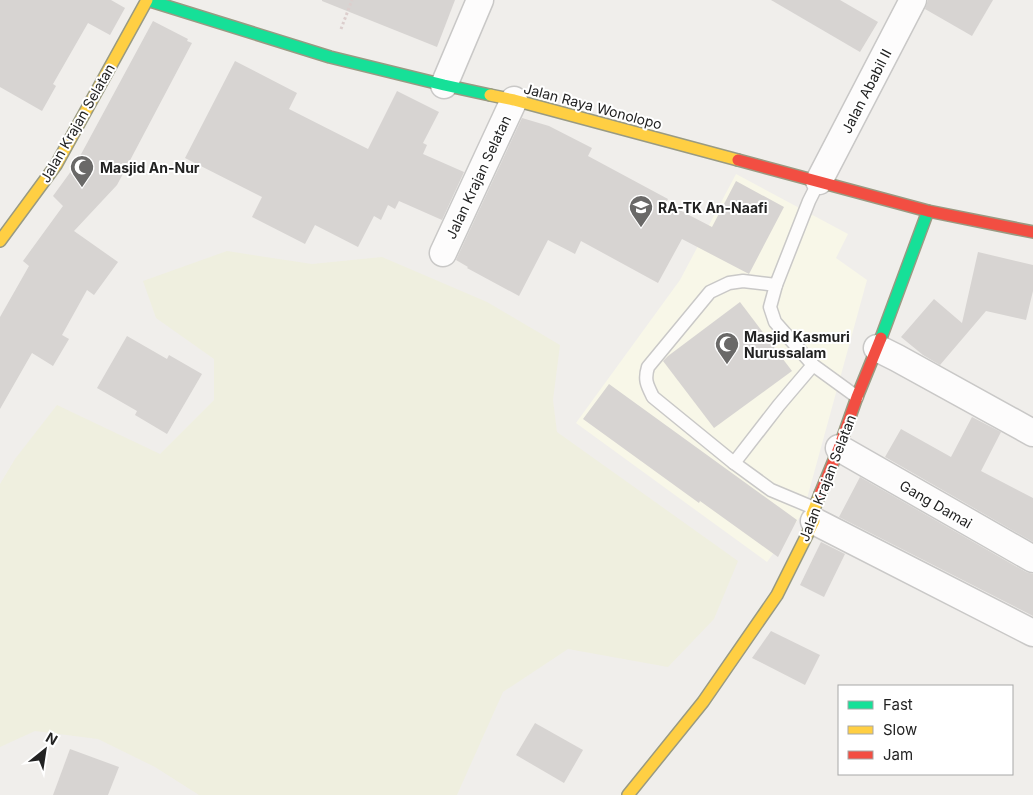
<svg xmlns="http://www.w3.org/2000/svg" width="1033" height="795" font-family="Inter,sans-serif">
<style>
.education{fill:#f8f7e8}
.farmland{fill:#efefdf}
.building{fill:#d7d4d2}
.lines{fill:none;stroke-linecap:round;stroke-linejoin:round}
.lane-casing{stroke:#c9c8c7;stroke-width:15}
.street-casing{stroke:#c9c8c7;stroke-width:29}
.fast-casing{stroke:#999a82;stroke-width:14}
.slow-casing{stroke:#999a82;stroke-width:14}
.jam-casing{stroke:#999a82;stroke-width:14}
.path{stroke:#dccecd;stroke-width:3;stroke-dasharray:2.5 2.5;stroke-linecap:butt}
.lane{stroke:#fdfcfc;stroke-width:12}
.street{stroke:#fdfcfc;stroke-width:26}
.fast{stroke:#16e098;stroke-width:11}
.slow{stroke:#ffcf43;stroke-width:11}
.jam{stroke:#f24e42;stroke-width:11}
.labels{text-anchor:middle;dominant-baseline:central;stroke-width:4;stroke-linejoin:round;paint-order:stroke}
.street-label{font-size:14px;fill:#222;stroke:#fff}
.poi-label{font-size:14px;font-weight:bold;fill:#222;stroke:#fff;text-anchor:start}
</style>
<rect width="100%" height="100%" fill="#f0eeeb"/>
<path class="education" d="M736,174l112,60 -12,24 31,22 -64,233 -36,49 -191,-139 104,-143z"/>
<path class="farmland" d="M227,251l85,13 70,-7 105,45 73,43 -7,55 4,32 181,129 -24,58 -46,48 -100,-18 -65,43 -46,103h-258l-44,-28 -57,-28 -63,-8 -35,16v-263l15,-25 42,-54 103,49 54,-54v-41l-58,-41 -13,-37z"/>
<g class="building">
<path d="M0,0h111l14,8 -15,27 -22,-12 -35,61 3,2 -14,25 -42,-24z"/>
<path d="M322,0h133l-18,47 -115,-46z"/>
<path d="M771,0h69l38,22 -18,30z"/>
<path d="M928,0h65l-21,36 -47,-27z"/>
<path d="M153,21l35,18 -1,2 5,2 -75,142 -43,46 44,31 -24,33 -7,-5 -25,45 7,4 -16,27 -21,-13 -32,56v-92l29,-51 -6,-5 40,-55 -10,-10 16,-22 10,-16z"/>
<path d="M235,61l62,32 -8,16 79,40 29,-58 42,21 -16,31 4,2 -4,9 41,18 -22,48 -43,-19 -4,8 -7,-4 -7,15 -7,-4 -16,31 -43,-22 -10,19 -53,-27 10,-20 -77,-39z"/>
<path d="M522,118l27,8 43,22 -4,8 80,43 -2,4 46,24 24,-46 48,26 -35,67 -67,-35 -24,44 -77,-42 -6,13 -27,-14 -29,56 -52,-28 1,-1 -12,-7z"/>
<path d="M978,252l55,13v26l-7,29 -40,-9 -46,54 -17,-10 -22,-18 33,-38 28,24z"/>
<path d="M740,302l52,69 -78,57 -51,-67 5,-5z"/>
<path d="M127,336l40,23 2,-4 33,19 -35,60 -32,-19 2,-4 -40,-23z"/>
<path d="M609,384l188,136 -19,37 -78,-56 -1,2 -116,-84z"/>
<path d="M972,417l29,15 -20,39 52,27v44l-148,-85 16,-28 50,28z"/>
<path d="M860,477l166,95 7,2v42l-194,-99z"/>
<path d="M821,542l24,12 -21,43 -24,-12z"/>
<path d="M771,631l49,24 -15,30 -53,-27z"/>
<path d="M535,723l48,27 -19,33 -48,-28z"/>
<path d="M70,749l49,18 -11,28h-55z"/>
</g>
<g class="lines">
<g class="lane-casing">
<g id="lane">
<path d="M776,285l-6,22 5,15 38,43 44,32"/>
<path d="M734,463l45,-58 34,-40"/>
<path d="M814,508l-43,-18 -37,-27 -81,-66c-6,-12 -9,-17 -5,-30l62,-75 19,-9 14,-2 33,4 33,-84 10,-20"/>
</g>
</g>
<g class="street-casing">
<g id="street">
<path d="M444,85l36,-85"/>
<path d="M819,181l94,-181"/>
<path d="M443,253l71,-153"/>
<path d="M877,348l20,10 136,75"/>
<path d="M839,448l194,111"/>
<path d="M814,521l219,112"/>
</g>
</g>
<g class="fast-casing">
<g id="fast">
<path d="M147,0l183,57 114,28 46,10"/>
<path d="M881,338l47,-127"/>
</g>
</g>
<g class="slow-casing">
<g id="slow">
<path d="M490,95l24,5 224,60"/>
<path d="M0,241l56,-76 91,-165"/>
<path d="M628,795l75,-93 74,-107 37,-74 -2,-7 8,-20"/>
</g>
</g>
<g class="jam-casing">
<g id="jam">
<path d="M738,160l190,51 105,21"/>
<path d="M820,494l19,-46 18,-51 24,-59"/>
</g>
</g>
<path class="path" d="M341,29l11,-29"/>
<use href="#lane" class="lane"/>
<use href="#street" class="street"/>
<use href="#fast" class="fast"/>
<use href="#slow" class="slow"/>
<use href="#jam" class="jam"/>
</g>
<defs>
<g id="mosque-pin" transform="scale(1.25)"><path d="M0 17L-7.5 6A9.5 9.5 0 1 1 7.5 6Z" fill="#6a6968" stroke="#fff"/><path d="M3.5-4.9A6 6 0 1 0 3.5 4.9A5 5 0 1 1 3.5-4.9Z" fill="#fff"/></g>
<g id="school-pin" transform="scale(1.25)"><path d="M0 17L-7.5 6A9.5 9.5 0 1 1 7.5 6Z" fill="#6a6968" stroke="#fff"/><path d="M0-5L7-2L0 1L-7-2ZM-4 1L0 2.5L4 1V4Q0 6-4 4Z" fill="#fff"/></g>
</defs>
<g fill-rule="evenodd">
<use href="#mosque-pin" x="82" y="167"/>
<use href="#school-pin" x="641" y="207"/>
<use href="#mosque-pin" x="727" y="344"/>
</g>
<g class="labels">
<g class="street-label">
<text transform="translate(866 91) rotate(-63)">Jalan Ababil II</text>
<text transform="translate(593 106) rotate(15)">Jalan Raya Wonolopo</text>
<text transform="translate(77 123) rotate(-60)">Jalan Krajan Selatan</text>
<text transform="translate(478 177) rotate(-65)">Jalan Krajan Selatan</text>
<text transform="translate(827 478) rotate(-69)">Jalan Krajan Selatan</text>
<text transform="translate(936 504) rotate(30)">Gang Damai</text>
</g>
<g class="poi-label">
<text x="100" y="167">Masjid An-Nur</text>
<text x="658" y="207">RA-TK An-Naafi</text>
<text x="744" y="336">Masjid Kasmuri<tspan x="744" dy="16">Nurussalam</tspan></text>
</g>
</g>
<rect x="838" y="685" width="175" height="90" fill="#ffffff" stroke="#a7a7a7"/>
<rect x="848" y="701" width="25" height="8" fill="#16e098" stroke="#a7a7a7"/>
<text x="883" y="710" font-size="15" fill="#222222">Fast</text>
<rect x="848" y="726" width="25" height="8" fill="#ffcf43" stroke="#a7a7a7"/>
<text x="883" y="735" font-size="15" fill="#222222">Slow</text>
<rect x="848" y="751" width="25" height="8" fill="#f24e42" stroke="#a7a7a7"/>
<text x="883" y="760" font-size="15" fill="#222222">Jam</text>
<g transform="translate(45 750) rotate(30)" stroke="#ffffff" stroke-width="4" paint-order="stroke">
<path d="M0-4L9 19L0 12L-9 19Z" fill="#222222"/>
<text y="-8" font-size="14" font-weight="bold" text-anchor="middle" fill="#222222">N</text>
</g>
</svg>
